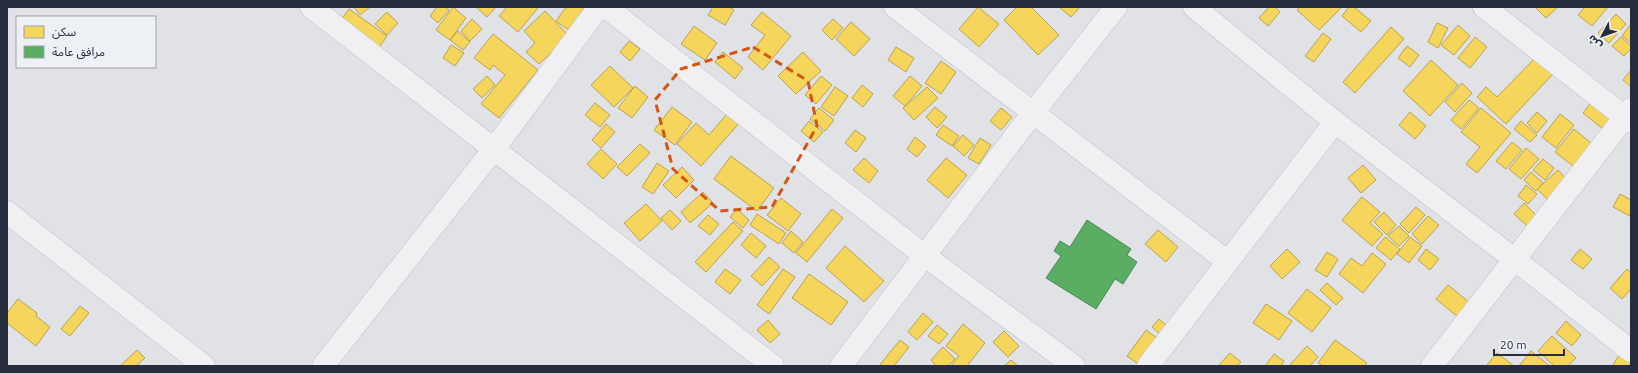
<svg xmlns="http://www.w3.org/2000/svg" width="1638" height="373" font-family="Ubuntu,'Noto Sans Arabic',sans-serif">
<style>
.homes{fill:#f6d55c;stroke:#b8a353}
.public{fill:#5aae61;stroke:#4b8757}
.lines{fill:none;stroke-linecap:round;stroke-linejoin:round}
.minor-casing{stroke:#bec0c4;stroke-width:23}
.minor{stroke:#f0f0f2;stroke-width:22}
.marked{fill:none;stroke:#d55511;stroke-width:3;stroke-dasharray:8 5;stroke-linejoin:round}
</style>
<rect width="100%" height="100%" fill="#e0e2e6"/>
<g class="homes">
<path d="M354,7h16l-10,8z"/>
<path d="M437,7h8l4,3 -11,13 -8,-7z"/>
<path d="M453,7l13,11 -16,22 -14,-10z"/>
<path d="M476,7h20l-9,10z"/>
<path d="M507,7h29l2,1 -20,24 -19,-16z"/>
<path d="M566,7h19l-15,24 -14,-10z"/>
<path d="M713,7h16l5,3 -9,15 -17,-10z"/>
<path d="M978,7l21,17 -20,23 -20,-18z"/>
<path d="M1017,7h14l28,28 -21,20 -34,-35z"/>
<path d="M1059,7h21l-9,10z"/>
<path d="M1269,7h6l5,5 -12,14 -9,-8z"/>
<path d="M1300,7h42l-23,23 -22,-20z"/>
<path d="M1349,7h5l17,14 -10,11 -19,-16z"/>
<path d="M1535,7h23l-12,11z"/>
<path d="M1585,7h23l-16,19 -14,-11z"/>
<path d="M349,9l38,27 -8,12 -38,-28z"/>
<path d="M545,11l24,25 -30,28 -13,-12 9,-9 -11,-12z"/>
<path d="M387,12l11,11 -11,12 -12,-11z"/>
<path d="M762,12l29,24 -28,34 -15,-13 17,-22 -14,-10z"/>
<path d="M1616,14l10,10 -17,19 -11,-10z"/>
<path d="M472,19l10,10 -12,12 -9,-10z"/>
<path d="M833,19l10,9 -11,12 -10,-10z"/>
<path d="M851,22l19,17 -16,17 -18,-17z"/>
<path d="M1437,23l11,5 -10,20 -10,-6z"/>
<path d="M1458,25l12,11 -16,19 -13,-10z"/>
<path d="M1630,25l1,1v17l-9,-7z"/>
<path d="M694,26l23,17 -12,17 -24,-16z"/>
<path d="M1391,27l13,12 -49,54 -12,-11z"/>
<path d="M458,31l12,11 -7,8 -13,-10z"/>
<path d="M1323,33l8,6 -17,23 -9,-6z"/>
<path d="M493,34l45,36 -39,48 -18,-14 24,-29 -12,-10 -3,5 -16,-12z"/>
<path d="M1475,37l12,10 -17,21 -12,-10z"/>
<path d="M1621,37l10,9v3l-7,7 -12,-10z"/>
<path d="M629,41l11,8 -10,12 -10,-9z"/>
<path d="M451,45l13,8 -9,13 -12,-8z"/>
<path d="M1407,46l12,9 -9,12 -12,-9z"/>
<path d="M896,47l18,11 -8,14 -18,-12z"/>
<path d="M723,52l20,16 -8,11 -20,-17z"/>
<path d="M803,52l18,19 -25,23 -18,-18z"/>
<path d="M1535,58l18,16 -47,50 -29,-27 9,-10 11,10z"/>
<path d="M1431,60l27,25 -28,31 -27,-25z"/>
<path d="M941,61l15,11 -15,22 -16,-11z"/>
<path d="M610,66l23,22 -19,19 -23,-22z"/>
<path d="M1631,70v17l-8,-7z"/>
<path d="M487,76l8,9 -13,13 -9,-9z"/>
<path d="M821,76l11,9 -16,19 -11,-9z"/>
<path d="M910,76l12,10 -17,20 -12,-10z"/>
<path d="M1462,83l10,10 -17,19 -10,-10z"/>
<path d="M862,85l11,9 -10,13 -11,-9z"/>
<path d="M635,86l13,11 -16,21 -14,-10z"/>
<path d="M835,87l13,9 -14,20 -13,-9z"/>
<path d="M927,87l11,11 -24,22 -11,-12z"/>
<path d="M1469,100l10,8 -18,21 -10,-9z"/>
<path d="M1592,101l21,16 -10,12 -20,-16z"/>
<path d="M595,103l15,12 -10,12 -15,-12z"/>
<path d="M672,107l20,15 -17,23 -21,-15z"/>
<path d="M935,107l12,10 -10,11 -11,-11z"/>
<path d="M732,108l11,11 -42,47 -24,-22 19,-21 13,12z"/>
<path d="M819,108l15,12 -9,11 -15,-12z"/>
<path d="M1001,108l11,9 -11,13 -11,-9z"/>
<path d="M1481,108l30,25 -34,40 -11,-9 14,-17 -19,-15z"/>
<path d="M1410,112l16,14 -11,13 -16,-14z"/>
<path d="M1537,112l10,9 -10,12 -10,-10z"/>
<path d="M1560,114l14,11 -18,23 -14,-11z"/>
<path d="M809,121l14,11 -9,10 -13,-11z"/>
<path d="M1521,121l16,14 -7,7 -16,-13z"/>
<path d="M606,124l9,8 -14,16 -9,-8z"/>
<path d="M943,125l16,11 -7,10 -16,-11z"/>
<path d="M1574,129l18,15 -19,22 -18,-14z"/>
<path d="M855,130l11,8 -10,14 -11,-9z"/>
<path d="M963,135l11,10 -10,11 -11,-10z"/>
<path d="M915,137l11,9 -9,11 -10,-8z"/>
<path d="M980,138l11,7 -12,19 -11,-6z"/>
<path d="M1512,142l10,8 -16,19 -10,-8z"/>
<path d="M640,144l10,9 -23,23 -10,-9z"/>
<path d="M1526,148l13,11 -18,20 -12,-10z"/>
<path d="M601,149l16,15 -14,15 -16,-15z"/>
<path d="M731,156l43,32 -17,23 -43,-32z"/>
<path d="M864,158l14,13 -9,12 -16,-13z"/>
<path d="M946,158l21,17 -19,23 -21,-18z"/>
<path d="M1543,159l11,9 -9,12 -12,-10z"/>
<path d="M657,163l12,8 -16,23 -11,-7z"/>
<path d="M1363,165l13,15 -15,13 -13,-15z"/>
<path d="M682,167l12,13 -18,18 -13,-13z"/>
<path d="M1558,170l9,10 -20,19 -10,-10z"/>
<path d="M1531,172l12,11 -7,8 -12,-11z"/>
<path d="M1526,185l11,9 -9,10 -10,-8z"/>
<path d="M703,192l10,11 -23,20 -9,-11z"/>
<path d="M1620,194l11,6 -1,16 -17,-9z"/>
<path d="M1362,197l18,15 -10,11 13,11 -11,12 -30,-26z"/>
<path d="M781,198l20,16 -13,17 -21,-16z"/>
<path d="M1524,203l13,13 -10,10 -13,-12z"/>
<path d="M646,204l16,17 -22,20 -16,-18z"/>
<path d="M1416,207l9,8 -16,18 -9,-9z"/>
<path d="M737,209l12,11 -6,8 -13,-11z"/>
<path d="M832,209l11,9 -36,44 -11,-9z"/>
<path d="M670,210l11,11 -9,9 -11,-12z"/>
<path d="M1384,212l12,13 -9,10 -13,-13z"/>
<path d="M757,214l29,19 -7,11 -29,-19z"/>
<path d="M708,215l11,9 -9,11 -12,-9z"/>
<path d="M1428,216l11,9 -17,19 -10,-10z"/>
<path d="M733,222l10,9 -37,41 -11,-10z"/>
<path d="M1399,226l10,10 -10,10 -11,-10z"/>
<path d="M1158,230l20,17 -12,15 -21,-18z"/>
<path d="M791,231l12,11 -9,11 -12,-10z"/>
<path d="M751,233l15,13 -10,12 -15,-13z"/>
<path d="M1385,237l15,12 -9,11 -15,-12z"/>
<path d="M1410,237l12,9 -13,17 -12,-9z"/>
<path d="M845,246l39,35 -20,21 -38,-34z"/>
<path d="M1287,249l13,13 -18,17 -12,-13z"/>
<path d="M1426,249l13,10 -9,11 -12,-10z"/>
<path d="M1580,249l12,10 -9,10 -12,-9z"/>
<path d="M1327,252l11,7 -11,18 -12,-7z"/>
<path d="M1372,253l14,11 -23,29 -24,-19 12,-16 11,8z"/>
<path d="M769,257l11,10 -18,19 -11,-10z"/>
<path d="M725,269l16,11 -11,14 -15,-12z"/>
<path d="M783,269l12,8 -26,37 -12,-9z"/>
<path d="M1627,269l4,4v16l-9,10 -12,-11z"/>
<path d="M809,274l39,28 -17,23 -39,-27z"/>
<path d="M1327,283l16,15 -7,7 -16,-15z"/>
<path d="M1448,285l22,18 -12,14 -22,-18z"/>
<path d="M1307,289l24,19 -19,24 -24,-19z"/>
<path d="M18,299l19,14 -1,3 14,11 -14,19 -29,-23v-10z"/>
<path d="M1266,304l26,17 -13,19 -26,-17z"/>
<path d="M80,306l9,7 -19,23 -9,-7z"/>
<path d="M923,313l10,9 -16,18 -9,-8z"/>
<path d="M1159,319l12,10 -7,9 -12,-11z"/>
<path d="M768,320l12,14 -10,9 -13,-13z"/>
<path d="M1566,321l15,14 -9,11 -16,-13z"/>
<path d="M963,324l22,19 -18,23h-16l8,-10 -13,-10z"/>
<path d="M937,325l11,9 -9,10 -11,-8z"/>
<path d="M1146,330l14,10 -19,26 -14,-10z"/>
<path d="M1004,331l15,15 -11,11 -15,-15z"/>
<path d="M1552,336l24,22 -8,8h-14l-16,-15z"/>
<path d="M900,340l9,7 -15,19h-15z"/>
<path d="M1335,340l32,23 -3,3h-41l-5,-3z"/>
<path d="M1307,346l11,11 -8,9h-21z"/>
<path d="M943,347l12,12 -7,7h-12l-5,-6z"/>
<path d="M137,350l8,8 -9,8h-16z"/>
<path d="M1531,351l19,15h-31z"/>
<path d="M1230,353l11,9 -4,4h-17l-1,-1z"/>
<path d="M1497,353l17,13h-28z"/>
<path d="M1274,354l10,7 -3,5h-16z"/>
<path d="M1620,354l11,7v5h-19z"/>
<path d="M1011,360l7,6h-14z"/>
</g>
<path class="public" d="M1087,220l44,29 -4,6 10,7 -14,22 -8,-5 -19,30 -50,-31 15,-22 -7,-5 6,-10 10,6z"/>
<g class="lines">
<g class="minor-casing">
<g id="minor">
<path d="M311,7l462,359"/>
<path d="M606,7l319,249 149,110"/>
<path d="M895,7l333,255"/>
<path d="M1194,7l141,115 179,137 117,92"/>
<path d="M1484,7l147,115"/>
<path d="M7,212l197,154"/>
<path d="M323,366l171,-217 105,-142"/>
<path d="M841,366l191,-252 84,-107"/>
<path d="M1148,366l187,-244"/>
<path d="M1432,366l199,-257"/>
</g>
</g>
<use href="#minor" class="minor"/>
</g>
<path class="marked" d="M753,47l55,34 9,45 -45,81 -52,4 -47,-42 -18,-69 26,-31z"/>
<rect width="1638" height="373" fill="none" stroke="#272d3f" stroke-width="16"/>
<rect x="16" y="16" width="140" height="52" fill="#edf0f5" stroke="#9ea2ac"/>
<rect x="24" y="26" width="20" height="12" fill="#f6d55c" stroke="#9ea2ac"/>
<text x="52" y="36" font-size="12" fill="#272d3f">سكن</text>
<rect x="24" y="46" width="20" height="12" fill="#5aae61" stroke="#9ea2ac"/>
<text x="52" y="56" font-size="12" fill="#272d3f">مرافق عامة</text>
<g transform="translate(1602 36) rotate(229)" stroke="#edf0f5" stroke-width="3" paint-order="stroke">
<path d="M0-3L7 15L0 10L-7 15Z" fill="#272d3f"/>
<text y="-6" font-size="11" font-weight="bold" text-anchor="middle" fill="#272d3f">ش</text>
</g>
<path d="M1494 349v6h70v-6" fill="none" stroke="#272d3f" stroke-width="2"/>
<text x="1500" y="349" font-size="12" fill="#272d3f" stroke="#edf0f5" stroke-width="3" paint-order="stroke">20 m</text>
</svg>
